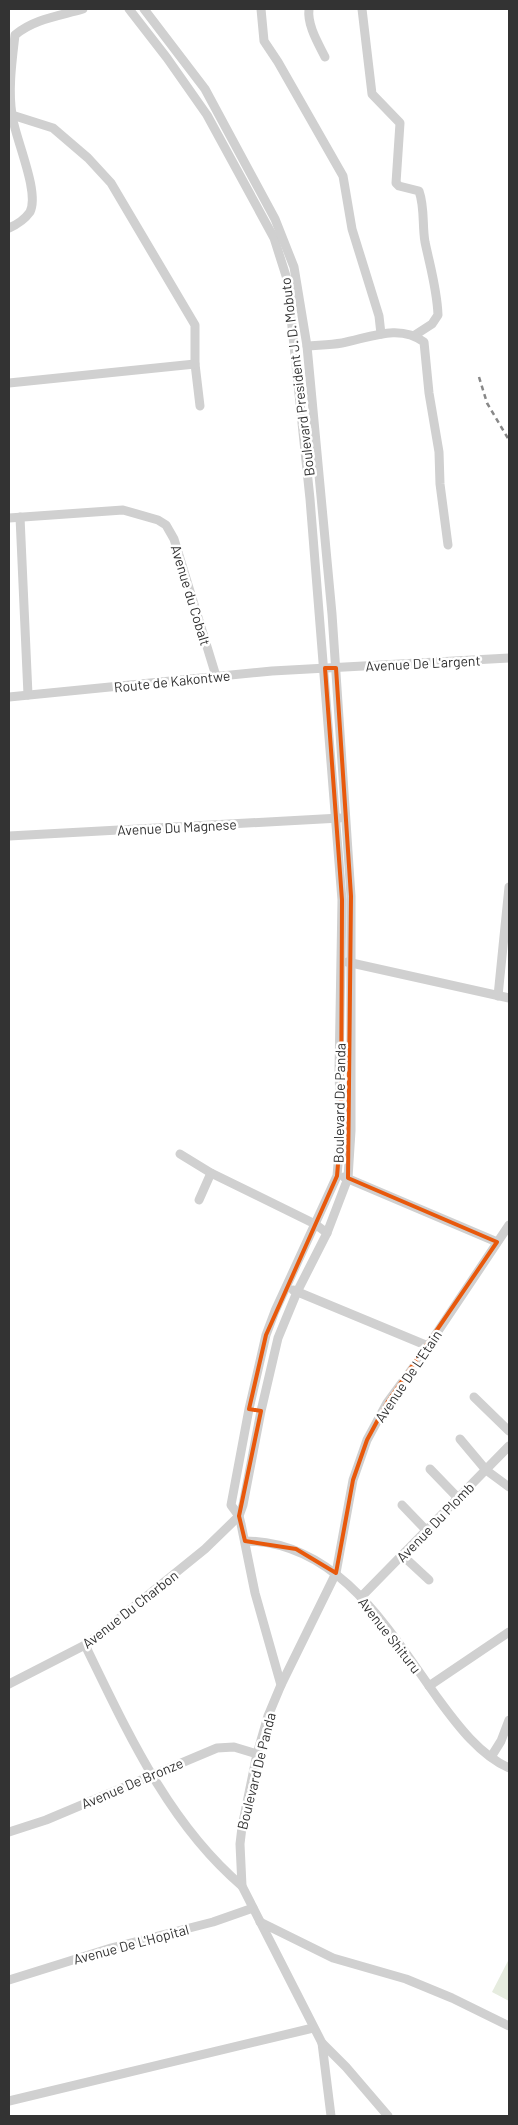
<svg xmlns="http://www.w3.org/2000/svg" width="518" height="2125" font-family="Barlow,sans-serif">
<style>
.green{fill:#e6ecdf}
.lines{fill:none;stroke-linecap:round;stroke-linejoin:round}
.minor{stroke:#d0d0d0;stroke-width:9}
.rail{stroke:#888;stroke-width:2.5;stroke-dasharray:5 4;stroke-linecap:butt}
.marked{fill:none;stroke:#e8590c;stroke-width:4;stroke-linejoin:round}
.labels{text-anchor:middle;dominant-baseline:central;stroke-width:5;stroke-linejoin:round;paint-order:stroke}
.street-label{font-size:14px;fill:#333;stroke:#fff}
</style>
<rect width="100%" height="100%" fill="#fff"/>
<path class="green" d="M509,1959v42l-17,-9z"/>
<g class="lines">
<g class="minor">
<path d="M129,9l38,49 40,57 67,123 13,41 23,220 32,401 -3,172 2,57 -4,47 -62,135 -9,24 -17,74 -18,96 8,11 2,8 14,69 26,92 -13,31 -11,38 -15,73 -2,17 2,42 80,157 24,24 42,49"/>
<path d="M261,9l3,32 14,21 65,114 9,53 27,87 2,18"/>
<path d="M309,9c-2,16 9,34 16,48"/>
<path d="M362,9l10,85 28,29 -4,60 3,3 20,5c6,17 3,34 6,51 5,24 12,47 13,73l-6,9 -17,11"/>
<path d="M12,115l41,13 35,30 23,25 84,142v39l5,42"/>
<path d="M9,228c7,-3 16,-9 21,-16 10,-20 -15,-74 -18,-97 -4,-26 0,-54 3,-80 19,-16 44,-19 68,-26"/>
<path d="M307,346c11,-1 23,-1 35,-3 27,-5 57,-20 82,-1l5,51 10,59 1,32 8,61"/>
<path d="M9,383l186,-19"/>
<path d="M20,517l8,178"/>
<path d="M9,518l114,-8 35,10 8,5 8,14 42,137"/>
<path d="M9,697l263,-26 237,-13"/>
<path d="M9,836l331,-18"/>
<path d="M347,962l162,36"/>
<path d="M498,996l11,-109"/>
<path d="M180,1154l31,19 104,51 12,9"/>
<path d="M344,1177l153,65"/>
<path d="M199,1200l12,-27"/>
<path d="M293,1290l135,56"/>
<path d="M474,1397l35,34"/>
<path d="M460,1439l26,31 23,17"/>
<path d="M430,1469l28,29"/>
<path d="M402,1505l24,25"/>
<path d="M245,1541c94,0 145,91 194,159 19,26 41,55 70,68"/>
<path d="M402,1555l27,25"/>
<path d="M361,1597l148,-151"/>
<path d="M85,1645c42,86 83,178 157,241"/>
<path d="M9,1684l76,-39 15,-11 105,-85 34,-33 4,-11 18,-94 17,-73 19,-46 30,-59 21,-55 3,-47v-235l-19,-282 -25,-268 -13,-79 -19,-48 -70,-130 -61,-80"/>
<path d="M281,1685l55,-112 17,-93 14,-40 20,-37 31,-42 91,-136"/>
<path d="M429,1686l80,-54"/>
<path d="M491,1757l10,-16 8,-21"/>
<path d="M9,1832l37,-12 171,-72 17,-1 23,7"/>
<path d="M260,1922l73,36 73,21 46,19 57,28"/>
<path d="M9,1980l102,-32 102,-26 40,-14"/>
<path d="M322,2043l9,73"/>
<path d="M9,2101l304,-73"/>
</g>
<path class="rail" d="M479,377l8,26 22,37"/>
</g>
<path class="marked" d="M325,668h11l15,228 -3,282 149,64 -110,161 -20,37 -14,40 -17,93 -40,-24 -51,-8 -6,-25 22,-105 -12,-2 17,-74 71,-159 4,-47 1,-229z"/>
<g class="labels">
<g class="street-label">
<text transform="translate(297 377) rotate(-97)">Boulevard President J. D. Mobuto</text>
<text transform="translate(191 595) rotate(73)">Avenue du Cobalt</text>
<text transform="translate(423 663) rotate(-3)">Avenue De L'argent</text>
<text transform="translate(172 681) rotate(-6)">Route de Kakontwe</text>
<text transform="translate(177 827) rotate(-3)">Avenue Du Magnese</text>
<text transform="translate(339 1103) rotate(-89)">Boulevard De Panda</text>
<text transform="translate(408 1376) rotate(-56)">Avenue De L'Etain</text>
<text transform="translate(435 1522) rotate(-46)">Avenue Du Plomb</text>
<text transform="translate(130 1609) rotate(-38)">Avenue Du Charbon</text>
<text transform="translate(390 1635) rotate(52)">Avenue Shituru</text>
<text transform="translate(256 1771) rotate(-76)">Boulevard De Panda</text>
<text transform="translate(132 1783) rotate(-23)">Avenue De Bronze</text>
<text transform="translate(131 1944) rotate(-15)">Avenue De L'Hopital</text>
</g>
</g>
<rect width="518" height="2125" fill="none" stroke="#333333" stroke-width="20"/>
</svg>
